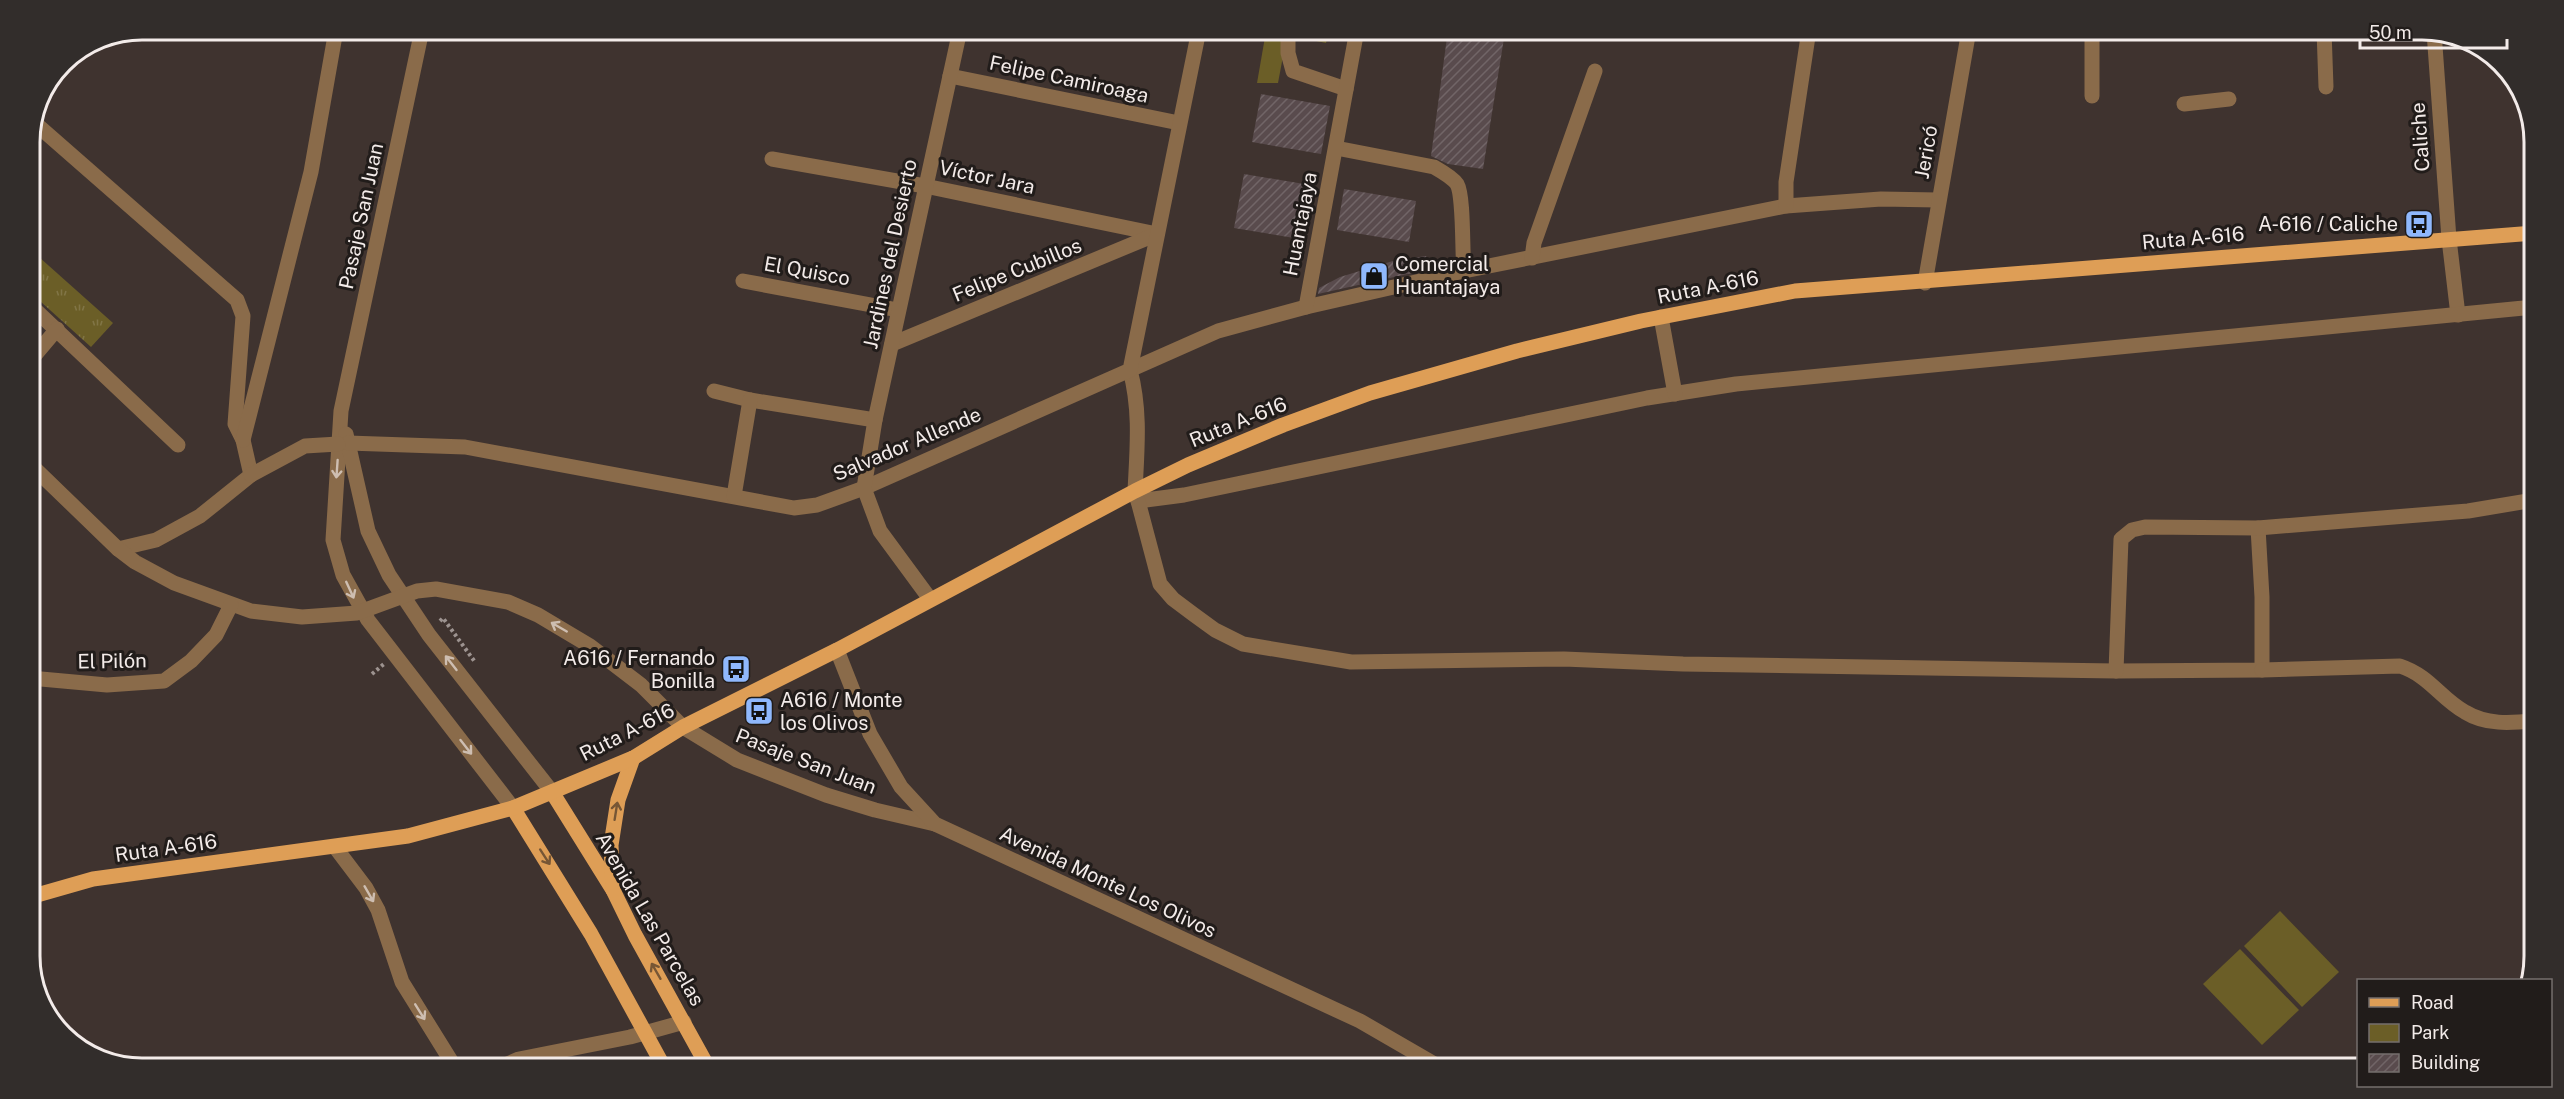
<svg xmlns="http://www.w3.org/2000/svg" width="2564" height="1099" font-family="'Public Sans',sans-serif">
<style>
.grass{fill:url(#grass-tufts)}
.green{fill:#6b5e27}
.building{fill:url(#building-hatch)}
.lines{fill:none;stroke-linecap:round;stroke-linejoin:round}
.path{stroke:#9d9390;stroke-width:4;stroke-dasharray:3 3;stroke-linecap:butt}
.minor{stroke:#8a6b4a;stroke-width:15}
.major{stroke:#de9e56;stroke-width:15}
.oneway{stroke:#cebeb1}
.oneway2{stroke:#765635}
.labels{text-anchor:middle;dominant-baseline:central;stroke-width:6;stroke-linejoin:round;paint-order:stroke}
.street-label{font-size:20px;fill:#f3ebe9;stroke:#211c1a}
.poi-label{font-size:20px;fill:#f3ebe9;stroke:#211c1a;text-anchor:end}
.rim{fill:none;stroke:#f3ebe9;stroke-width:3}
</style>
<defs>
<pattern id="grass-tufts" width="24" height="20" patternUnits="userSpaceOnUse" patternTransform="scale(1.5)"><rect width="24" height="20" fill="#6b5e27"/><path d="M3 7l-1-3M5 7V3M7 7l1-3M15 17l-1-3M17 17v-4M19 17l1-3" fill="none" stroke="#817546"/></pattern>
<pattern id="building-hatch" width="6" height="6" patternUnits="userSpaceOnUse" patternTransform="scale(1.5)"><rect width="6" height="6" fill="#594b4d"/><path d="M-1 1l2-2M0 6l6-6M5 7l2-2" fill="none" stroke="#716567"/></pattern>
</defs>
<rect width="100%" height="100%" fill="#3f332f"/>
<path class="grass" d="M30,249l83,74 -22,24 -61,-55z"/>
<g class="green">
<path d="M1293,30h36l-3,13 -34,-7z"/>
<path d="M1265,37l21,3 -8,43h-21z"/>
<path d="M2280,911l59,61 -37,35 -58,-61z"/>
<path d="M2240,949l59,61 -37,35 -59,-61z"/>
</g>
<g class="building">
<path d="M1448,30l57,2 -22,137 -35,-5 -17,-8z"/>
<path d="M1261,94l69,12 -9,48 -69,-12z"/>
<path d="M1244,174l66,11 -10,54 -66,-11z"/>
<path d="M1344,189l72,12 -7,41 -72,-12z"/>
<path d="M1426,256l4,13 -112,25 1,-6 21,-11 66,-20v2z"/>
</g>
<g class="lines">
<g class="path">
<path d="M440,621l3,-3 32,44"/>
<path d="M372,674l12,-10"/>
</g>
<g class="minor">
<path d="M422,30l-81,381 -8,129 10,35 25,45 145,188"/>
<path d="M1288,30v23l5,18 53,18"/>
<path d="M2324,30l2,57"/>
<path d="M2434,32l15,207 9,76"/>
<path d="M950,76l229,47"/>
<path d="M2092,96v-66"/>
<path d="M2184,104l45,-5"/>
<path d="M36,124l201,176 6,16 -8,108 8,16 8,35 -51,41 -44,24 -38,9"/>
<path d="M1336,148l98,19c7,4 18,10 23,17 7,12 5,69 7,87"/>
<path d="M772,159l153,27 232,48"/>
<path d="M1938,200l-57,-1 -95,7 -322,65 -158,36 -88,24 -88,39c11,41 7,80 5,121l3,10 46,-6 463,-97 89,-14 798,-77"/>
<path d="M1786,206v-24l23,-152"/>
<path d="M1532,258l2,-15 61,-172"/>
<path d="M743,281l155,29"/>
<path d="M1925,283l44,-253"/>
<path d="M30,305l148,140"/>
<path d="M1306,307l51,-277"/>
<path d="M1661,317l14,77"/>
<path d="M892,344l265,-110"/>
<path d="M30,361l27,-32"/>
<path d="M714,391l36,9 125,20"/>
<path d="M346,434l22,97 21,44 40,60 123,157"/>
<path d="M243,440l68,-268 25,-142"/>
<path d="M348,443l117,4 329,61 23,-3 47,-17 266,-118 69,-340"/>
<path d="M30,464l88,85 17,13 39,21 77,28 51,6 55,-4 60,-22 19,-2 72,13 30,13 52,31 51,39 42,42 54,33 89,35 49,15 60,14"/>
<path d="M251,475l54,-29 33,-2"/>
<path d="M734,496l16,-96"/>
<path d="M1138,501l22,83 13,15 20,15 22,16 28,14 108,18 213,-3 119,5 433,7 146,-1v-73l-4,-69"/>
<path d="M930,599l-50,-68 -16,-43 11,-68 85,-390"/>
<path d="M837,650l33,84 31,53 34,37 425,197 83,48"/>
<path d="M2262,670l138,-4c30,10 40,32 65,46 21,13 45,11 69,9"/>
<path d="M2116,671l5,-132 11,-9 13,-3 113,1 210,-17 66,-11"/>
<path d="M30,678l77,7 57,-4 27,-20 25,-26 15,-30"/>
<path d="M335,847l31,41 12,22 24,72 54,87"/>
<path d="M496,1069l23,-10 111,-22 54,-15"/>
</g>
<g class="major">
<path d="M552,792l61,98 22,45 74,134"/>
<path d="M513,808l78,126 74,135"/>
<path d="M613,890l-2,-45 7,-45 15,-42"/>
<path d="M30,897l63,-18 315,-43 105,-28 120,-50 50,-31 154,-77 298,-159 53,-26 95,-40 87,-32 147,-42 124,-30 154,-30 739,-58"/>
</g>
</g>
<defs><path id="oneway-shaft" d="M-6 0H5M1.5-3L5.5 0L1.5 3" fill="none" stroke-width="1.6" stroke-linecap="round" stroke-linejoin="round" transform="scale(1.5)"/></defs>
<g class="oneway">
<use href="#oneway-shaft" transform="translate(337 469) rotate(94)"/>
<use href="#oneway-shaft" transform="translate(350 590) rotate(65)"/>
<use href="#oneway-shaft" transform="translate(559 627) rotate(-150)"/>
<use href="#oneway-shaft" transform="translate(451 663) rotate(-128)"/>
<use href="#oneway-shaft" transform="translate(466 747) rotate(52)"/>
<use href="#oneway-shaft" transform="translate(369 894) rotate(60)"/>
<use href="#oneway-shaft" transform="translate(420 1012) rotate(58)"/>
</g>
<g class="oneway2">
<use href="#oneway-shaft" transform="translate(616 811) rotate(-81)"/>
<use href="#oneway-shaft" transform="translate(545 857) rotate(57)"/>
<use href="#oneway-shaft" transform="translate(656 971) rotate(-120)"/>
</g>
<defs>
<g id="bus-square" transform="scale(1.5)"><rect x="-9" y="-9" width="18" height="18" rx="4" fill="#8fb8fd" stroke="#211c1a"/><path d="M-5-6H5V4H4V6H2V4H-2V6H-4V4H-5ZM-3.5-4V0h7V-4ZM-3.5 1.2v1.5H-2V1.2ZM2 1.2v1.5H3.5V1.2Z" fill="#111"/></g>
<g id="shop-square" transform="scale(1.5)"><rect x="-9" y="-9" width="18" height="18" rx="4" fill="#8fb8fd" stroke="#211c1a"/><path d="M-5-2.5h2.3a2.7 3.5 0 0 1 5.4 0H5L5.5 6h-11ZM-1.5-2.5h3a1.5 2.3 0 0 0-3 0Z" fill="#111"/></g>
</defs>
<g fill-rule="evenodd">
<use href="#bus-square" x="2419" y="224"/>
<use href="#shop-square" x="1374" y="276"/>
<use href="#bus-square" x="736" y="669"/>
<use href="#bus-square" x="759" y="711"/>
</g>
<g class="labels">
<g class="street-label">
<text transform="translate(1069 79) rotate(12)">Felipe Camiroaga</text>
<text transform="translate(2420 137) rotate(-94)">Caliche</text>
<text transform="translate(1926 152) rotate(-80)">Jericó</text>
<text transform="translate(987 177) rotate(12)">Víctor Jara</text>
<text transform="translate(361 216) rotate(-78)">Pasaje San Juan</text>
<text transform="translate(1300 224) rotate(-79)">Huantajaya</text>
<text transform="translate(2193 238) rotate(-5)">Ruta A-616</text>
<text transform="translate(890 254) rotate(-78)">Jardines del Desierto</text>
<text transform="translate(1017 270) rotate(-22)">Felipe Cubillos</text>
<text transform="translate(807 271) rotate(10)">El Quisco</text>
<text transform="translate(1708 287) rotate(-11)">Ruta A-616</text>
<text transform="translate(1238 422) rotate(-22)">Ruta A-616</text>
<text transform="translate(907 444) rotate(-23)">Salvador Allende</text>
<text transform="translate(112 661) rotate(-1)">El Pilón</text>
<text transform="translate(627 732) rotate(-27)">Ruta A-616</text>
<text transform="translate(806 761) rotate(21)">Pasaje San Juan</text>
<text transform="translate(166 848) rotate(-8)">Ruta A-616</text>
<text transform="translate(1108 882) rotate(25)">Avenida Monte Los Olivos</text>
<text transform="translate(650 919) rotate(60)">Avenida Las Parcelas</text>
</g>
<g class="poi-label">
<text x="2398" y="224">A-616 / Caliche</text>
<text x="1395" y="264" text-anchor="start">Comercial<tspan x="1395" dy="23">Huantajaya</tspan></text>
<text x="715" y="658">A616 / Fernando<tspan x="715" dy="23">Bonilla</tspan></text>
<text x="780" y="700" text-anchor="start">A616 / Monte<tspan x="780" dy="23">los Olivos</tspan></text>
</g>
</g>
<path d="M0 0H2564V1099H0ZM142 40H2422A102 102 0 0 1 2524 142V956A102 102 0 0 1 2422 1058H142A102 102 0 0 1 40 956V142A102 102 0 0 1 142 40Z" fill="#322d2b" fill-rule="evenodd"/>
<path class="rim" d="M142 40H2422A102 102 0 0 1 2524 142V956A102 102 0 0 1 2422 1058H142A102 102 0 0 1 40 956V142A102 102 0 0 1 142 40Z"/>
<rect x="2357" y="979" width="195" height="108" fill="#211c1a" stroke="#756f6d" stroke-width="1.5"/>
<rect x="2369" y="998" width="30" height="9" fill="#de9e56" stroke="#756f6d" stroke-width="1.5"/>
<text x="2411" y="1009" font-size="18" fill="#f3ebe9">Road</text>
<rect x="2369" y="1024" width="30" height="18" fill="#6b5e27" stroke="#756f6d" stroke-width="1.5"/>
<text x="2411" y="1039" font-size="18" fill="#f3ebe9">Park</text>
<rect x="2369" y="1054" width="30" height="18" fill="url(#building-hatch)" stroke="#756f6d" stroke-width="1.5"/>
<text x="2411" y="1069" font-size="18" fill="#f3ebe9">Building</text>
<path d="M2360 39v9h147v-9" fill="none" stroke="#f3ebe9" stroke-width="3"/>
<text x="2369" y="39" font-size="18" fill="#f3ebe9" stroke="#211c1a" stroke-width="4.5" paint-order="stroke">50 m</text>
</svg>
